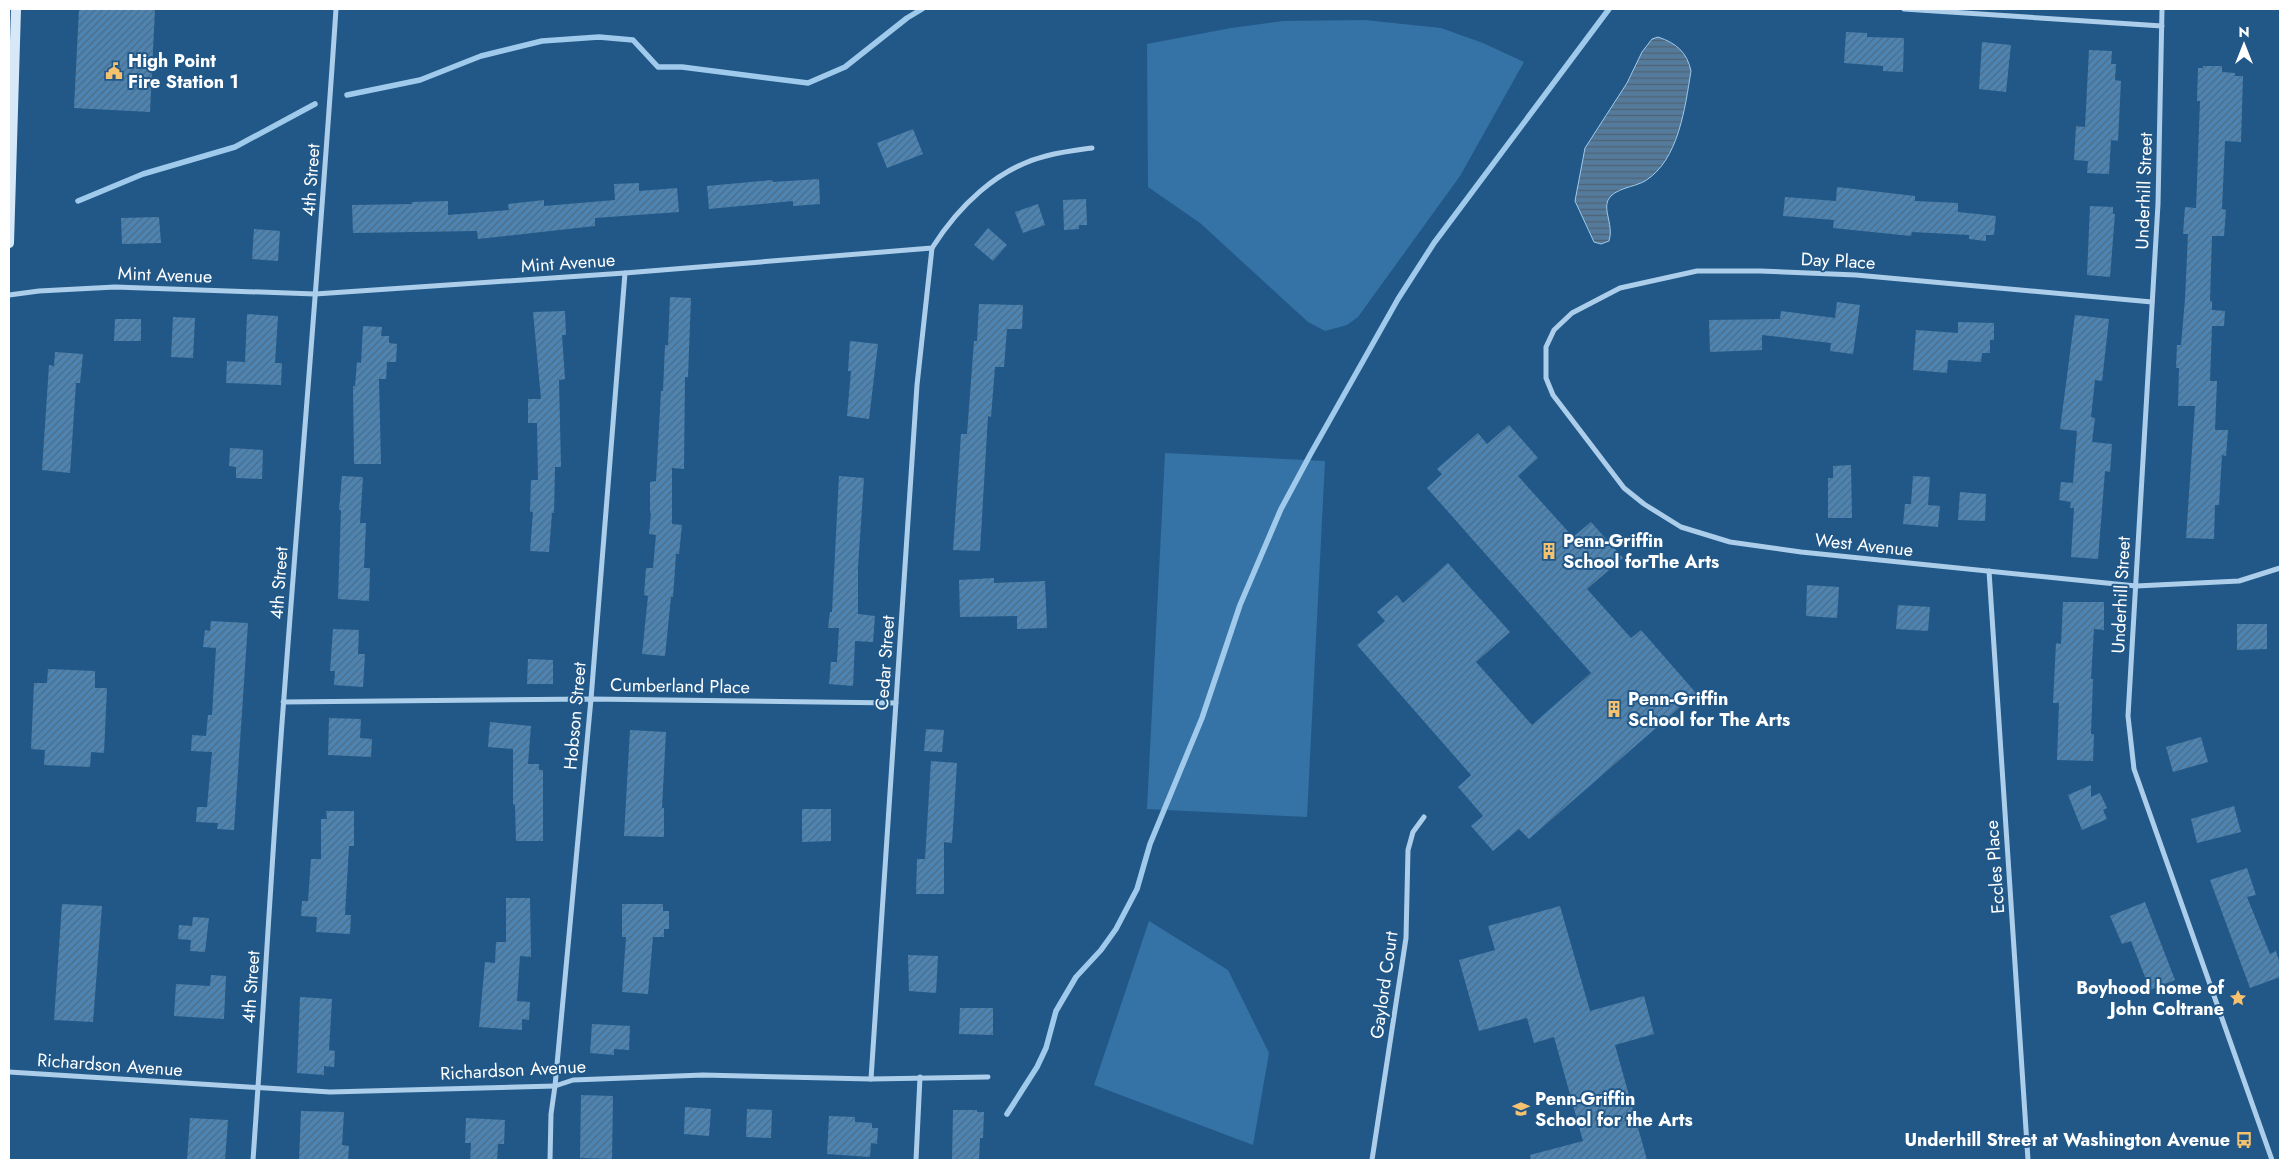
<svg xmlns="http://www.w3.org/2000/svg" width="2289" height="1169" font-family="Jost,sans-serif">
<style>
.garden{fill:#3572a5}
.water{fill:url(#water-rules);stroke:#a0caeb}
.lines{fill:none;stroke-linecap:round;stroke-linejoin:round}
.stream{stroke:#a0caeb;stroke-width:5.5}
.building{fill:url(#building-hatch)}
.minor{stroke:#acceea;stroke-width:5}
.secondary{stroke:#d7e9f8;stroke-width:10}
.labels{text-anchor:middle;dominant-baseline:central;stroke-width:4;stroke-linejoin:round;paint-order:stroke}
.poi-label{font-size:18px;font-weight:bold;fill:#fff;stroke:#215888;text-anchor:start}
.street-label{font-size:18px;fill:#fff;stroke:#215888}
</style>
<defs>
<pattern id="water-rules" width="6" height="5" patternUnits="userSpaceOnUse" patternTransform="scale(1.25)"><rect width="6" height="5" fill="#547a9c"/><path d="M0 2.5h6" fill="none" stroke="#506374"/></pattern>
<pattern id="building-hatch" width="6" height="6" patternUnits="userSpaceOnUse" patternTransform="scale(1.25)"><rect width="6" height="6" fill="#4e84b2"/><path d="M-1 1l2-2M0 6l6-6M5 7l2-2" fill="none" stroke="#4d6b84"/></pattern>
</defs>
<rect width="100%" height="100%" fill="#215888"/>
<g class="garden">
<path d="M1365,20l76,8 42,15 41,19 -64,114 -102,141 -11,8 -22,6 -17,-9 -108,-99 -52,-36 -1,-143 84,-16 52,-7z"/>
<path d="M1165,453l160,8 -18,356 -160,-8z"/>
<path d="M1149,921l79,49 41,83 -16,92 -159,-60z"/>
</g>
<path class="water" d="M1658,37c18,6 29,15 33,34 -6,36 -12,89 -46,110 -10,6 -31,7 -37,19 -5,11 6,26 1,41l-8,3 -7,-2 -19,-41 10,-53 42,-65 15,-31 10,-13z"/>
<g class="lines">
<g class="stream">
<path d="M347,95l73,-15 61,-24 61,-15 57,-4 34,3 25,27h24l126,16 37,-16 62,-49 15,-9"/>
<path d="M78,201l65,-27 92,-27 80,-43"/>
<path d="M1007,1114l30,-47 9,-19 10,-37 20,-34 25,-27 15,-21 21,-40 13,-45 52,-126 38,-113 41,-96 29,-54 88,-156 36,-56 175,-234"/>
</g>
</g>
<g class="building">
<path d="M79,9h76l-5,103 -76,-4z"/>
<path d="M1846,32l21,1v4l37,1 -1,34 -20,-1v-5l-39,-3z"/>
<path d="M1982,42l29,3 -5,47 -27,-3z"/>
<path d="M2089,50l23,1 -1,13h5l-1,16 6,1 -3,60 -7,-1 -2,34 -22,-1 1,-12 -14,-1 2,-34 9,1z"/>
<path d="M2203,66h19v6l13,1v3h8l-2,66 -16,-1 -3,68 4,1 -2,26h-12l-2,65h2v9l13,1 -1,15h-12l-2,55h7l-2,49h13l-2,26 -4,-1 -3,50h-4l-1,34 -28,-1 9,-132h-17l1,-38h-3l1,-23h4l4,-46 3,-65h-5l2,-27 11,1 4,-107h-3l1,-33h5z"/>
<path d="M913,129l10,25 -36,14 -10,-25z"/>
<path d="M819,179l1,25 -27,2v-5l-84,8 -2,-23 65,-6 1,2z"/>
<path d="M639,183v8l38,-3 2,24 -84,6v8l-117,13 -1,-8 -124,2 -1,-28 60,-1v-2l36,-1v14l61,-5 -1,-6 36,-4v6l71,-6 -1,-16z"/>
<path d="M1837,187l78,9v5l43,2v9l38,4 -2,19h-8v6l-17,-2v-4l-57,-3 -1,4 -78,-8 1,-8 -51,-4 2,-19 51,4z"/>
<path d="M1086,199l1,26h-8v4l-15,1 -1,-30z"/>
<path d="M1038,204l7,21 -22,8 -8,-21z"/>
<path d="M2090,206l23,1v7h2l-5,63 -23,-2z"/>
<path d="M159,217l2,26 -39,1 -1,-26z"/>
<path d="M988,228l19,17 -14,16 -19,-16z"/>
<path d="M254,229l26,2 -2,30 -26,-2z"/>
<path d="M670,297l21,1 -3,79h-3l-1,92 -12,-1v56l10,1 -3,29h-3l-3,43h-2l-6,59 -23,-2 6,-58 -4,-1 2,-27h7l3,-33 -7,-1 2,-21h-1v-31l6,-1 5,-90h2l2,-46h3z"/>
<path d="M1837,302l23,3 -7,49 -23,-3 1,-8 -69,-8v15l-52,2 -1,-32 71,-1 1,-8 54,7z"/>
<path d="M979,304l44,1 -1,24h-15l-3,38h-9l-4,50 -3,-1 -8,135 -27,-1 8,-116h6l7,-93h3z"/>
<path d="M565,311l1,24h-4l3,44 -6,1 2,87h-6l-1,46h-2l-3,39 -19,-1 3,-39h-3l1,-32h7l-1,-57h-9v-24h13l-8,-87z"/>
<path d="M247,314l31,2 -3,47h7l-1,22 -55,-2 1,-22 18,1z"/>
<path d="M2075,315l34,4 -7,62 -7,-1 -4,37 4,1 -3,24 20,2 -2,28 -5,-1 -7,88 -27,-2 3,-49h-4l1,-6 -12,-2 2,-18 12,1 4,-52 -17,-2z"/>
<path d="M173,317l22,1 -2,40 -22,-1z"/>
<path d="M115,319h26v22h-27z"/>
<path d="M1958,322l36,1v17h-4v13h-8l-1,9 -33,-2 -1,13 -34,-3 3,-40 42,3z"/>
<path d="M363,326l19,1 -1,9h8v7l8,1 -1,18h-9l-1,17h-7l2,85h-27l-1,-78h2l2,-24 4,1z"/>
<path d="M850,341l28,3 -9,75 -22,-3 4,-45h-3z"/>
<path d="M55,352l28,2 -3,29h-4l-6,90 -28,-3 7,-105 5,1z"/>
<path d="M1509,425l29,33 -20,18 55,61 18,-15 32,36 -36,31 44,49 10,-8 55,63 -167,146 -10,-10 -26,22 -22,-25 12,-10 -25,-29 13,-12 -114,-130 28,-24 -8,-9 20,-17 6,8 45,-40 62,69 -34,30 56,63 59,-52 -164,-185 15,-14 -5,-5 41,-36 9,11z"/>
<path d="M230,448l33,2 -1,29 -26,-1v-11l-7,-1z"/>
<path d="M1851,465l1,53h-24v-40h5v-12z"/>
<path d="M342,476l21,1 -3,46h6l-2,45h6l-1,33 -31,-2 3,-89h-2z"/>
<path d="M839,476l25,2 -6,89v47l17,2 -2,26 -18,-1 -2,45 -24,-2 2,-22h6l2,-34h-11l2,-16h2z"/>
<path d="M1913,476l17,1 -2,28 12,1 -2,21 -35,-3 2,-20h6z"/>
<path d="M1960,492l26,2 -1,27 -27,-1z"/>
<path d="M994,578v5l51,-2 2,47 -30,1v-13l-57,1 -1,-37z"/>
<path d="M1807,585l32,2 -2,31 -31,-2z"/>
<path d="M2063,602h41v28l-10,-1 -3,50h2l-2,55h3l-1,27 -36,-1 2,-57h-6l3,-60 5,1z"/>
<path d="M1898,605l32,2 -2,24 -32,-2z"/>
<path d="M211,621l37,2 -14,207 -17,-1 1,-6 -22,-1 1,-15h10l5,-55 -21,-1 1,-16 14,1 2,-21h4l4,-67 -13,-1 2,-17 5,1z"/>
<path d="M2237,624h30v25l-30,1z"/>
<path d="M333,629l26,1 -1,24h7l-2,33 -29,-2 1,-14h-5z"/>
<path d="M528,659l25,1v24h-26z"/>
<path d="M48,669l47,2v17h12l-3,65 -13,-1 -1,15 -46,-2 1,-15 -14,-1 3,-66h13z"/>
<path d="M329,718l32,1 -1,19 12,1 -1,18 -43,-2z"/>
<path d="M490,722l41,4 -3,38h11v6h4v71h-27l-1,-36 -2,-1v-55l-25,-2z"/>
<path d="M926,729l18,1 -2,22 -18,-1z"/>
<path d="M630,730l36,2 -4,76h2v29l-40,-1z"/>
<path d="M2201,737l7,25 -35,10 -7,-25z"/>
<path d="M931,761l26,2 -5,80 -8,-1v52h-28l1,-35h8z"/>
<path d="M2091,785v12l9,-4 7,15 -4,2 4,9 -25,11 -14,-35z"/>
<path d="M2234,806l7,26 -44,11 -6,-24z"/>
<path d="M802,809h29v32l-29,1z"/>
<path d="M326,811h28v35h-5l-4,69h6l-1,19 -34,-2 1,-15 -16,-1 1,-15h6l3,-42h10v-40h6z"/>
<path d="M2247,868l9,27 -9,2 23,57 6,-3 4,13v13l-30,11 -40,-108z"/>
<path d="M506,898h24l1,59 -11,-1 -3,45 13,1 -1,18 -7,-1v11l-43,-3 6,-65 10,1 1,-21h10z"/>
<path d="M2145,902l30,78 -25,10 -19,-49 -9,3 -12,-28z"/>
<path d="M62,904l40,2 -9,116 -39,-2z"/>
<path d="M622,904h41v7h6v18h-5v8h-11l-5,57 -26,-2 4,-55h-4z"/>
<path d="M1560,906l30,105 54,-15 10,38 -39,11 32,115h-116l-1,-5 53,-14 -29,-104 -20,6 -7,-25 -48,13 -20,-71 36,-10 -7,-24z"/>
<path d="M193,917l16,1 -4,34 -15,-1 1,-11 -13,-1 1,-14 13,1z"/>
<path d="M908,955l30,1 -2,37 -27,-2z"/>
<path d="M211,975l15,1 -2,43 -50,-3 2,-32 34,2z"/>
<path d="M300,997l32,2 -3,51 6,1 -1,16 -10,-1v9l-27,-2z"/>
<path d="M960,1008h33v27l-34,-1z"/>
<path d="M592,1024l38,2 -1,24 -15,-1v6l-24,-2z"/>
<path d="M581,1095l32,1 -1,63 -32,-1z"/>
<path d="M685,1107l26,2 -2,27 -25,-2z"/>
<path d="M747,1109l25,1 -1,28 -25,-1z"/>
<path d="M953,1110h24v2h7l-1,26h-3l-1,22h-27z"/>
<path d="M301,1111l43,1 -2,33 7,1 -1,14h-49z"/>
<path d="M829,1116l26,1v5l17,1v5h6l-1,16 -6,-1 -1,14 -43,-3z"/>
<path d="M190,1118l38,2 -3,40h-38z"/>
<path d="M466,1118l39,2 -1,24h-6l-1,16h-27l1,-17h-6z"/>
</g>
<g class="lines">
<g class="minor">
<path d="M1904,9l258,17"/>
<path d="M2162,9l-4,195 -30,512 6,53 138,391"/>
<path d="M9,295l30,-4 76,-4 200,7 310,-21 307,-25c26,-41 65,-80 114,-92 15,-4 31,-6 46,-8"/>
<path d="M2152,302l-296,-27 -96,-4h-63l-77,17 -48,25 -18,17 -8,17v31l7,17 71,93 20,16 37,23 49,15 71,10 335,34 103,-5 41,-13"/>
<path d="M1989,571l39,589"/>
<path d="M283,702l308,-3 305,4"/>
<path d="M9,1072l321,20 225,-6 18,-6 130,-5 168,4 117,-2"/>
<path d="M871,1079l46,-694 15,-137"/>
<path d="M253,1160c11,-154 19,-309 31,-463 17,-229 37,-459 52,-688"/>
<path d="M550,1160l1,-46 4,-28 36,-387 34,-426"/>
<path d="M916,1160l4,-83"/>
<path d="M1372,1160l34,-222 2,-88 5,-18 11,-15"/>
</g>
<path class="secondary" d="M9,243l7,-234"/>
</g>
<defs>
<g id="civic-bare" transform="scale(1.35)"><path d="M-.6-6.5H3V-4.5H.6V-3L4-1V1h2V6H-6V1h2V-1L-.6-3ZM-1.2 2.5V6h2.4V2.5Z" fill="#f7c26e" stroke="#215888" stroke-width="2.5" paint-order="stroke"/></g>
<g id="building-bare" transform="scale(1.35)"><path d="M-4-6H4V6H1V3H-1V6H-4ZM-2.5-4.3h1.7v1.8h-1.7ZM.8-4.3h1.7v1.8H.8ZM-2.5-1h1.7V.8h-1.7ZM.8-1h1.7V.8H.8Z" fill="#f7c26e" stroke="#215888" stroke-width="2.5" paint-order="stroke"/></g>
<g id="sight-bare" transform="scale(1.35)"><path d="M0-6L1.8-2.2L6-1.7L2.9 1.2L3.7 5.4L0 3.3L-3.7 5.4L-2.9 1.2L-6-1.7L-1.8-2.2Z" fill="#f7c26e" stroke="#215888" stroke-width="2.5" paint-order="stroke"/></g>
<g id="school-bare" transform="scale(1.35)"><path d="M0-5L7-2L0 1L-7-2ZM-4 1L0 2.5L4 1V4Q0 6-4 4Z" fill="#f7c26e" stroke="#215888" stroke-width="2.5" paint-order="stroke"/></g>
<g id="bus-bare" transform="scale(1.35)"><path d="M-5-6H5V4H4V6H2V4H-2V6H-4V4H-5ZM-3.5-4V0h7V-4ZM-3.5 1.2v1.5H-2V1.2ZM2 1.2v1.5H3.5V1.2Z" fill="#f7c26e" stroke="#215888" stroke-width="2.5" paint-order="stroke"/></g>
</defs>
<g fill-rule="evenodd">
<use href="#civic-bare" x="114" y="71"/>
<use href="#building-bare" x="1549" y="551"/>
<use href="#building-bare" x="1614" y="709"/>
<use href="#sight-bare" x="2238" y="998"/>
<use href="#school-bare" x="1521" y="1109"/>
<use href="#bus-bare" x="2244" y="1140"/>
</g>
<g class="labels">
<g class="poi-label">
<text x="128" y="61">High Point<tspan x="128" dy="21">Fire Station 1</tspan></text>
<text x="1563" y="541">Penn-Griffin<tspan x="1563" dy="21">School forThe Arts</tspan></text>
<text x="1628" y="699">Penn-Griffin<tspan x="1628" dy="21">School for The Arts</tspan></text>
<text x="2224" y="988" text-anchor="end">Boyhood home of<tspan x="2224" dy="21">John Coltrane</tspan></text>
<text x="1535" y="1099">Penn-Griffin<tspan x="1535" dy="21">School for the Arts</tspan></text>
<text x="2230" y="1140" text-anchor="end">Underhill Street at Washington Avenue</text>
</g>
<g class="street-label">
<text transform="translate(311 180) rotate(-86)">4th Street</text>
<text transform="translate(2144 191) rotate(-88)">Underhill Street</text>
<text transform="translate(1838 261) rotate(3)">Day Place</text>
<text transform="translate(568 263) rotate(-4)">Mint Avenue</text>
<text transform="translate(165 275) rotate(2)">Mint Avenue</text>
<text transform="translate(1864 545) rotate(6)">West Avenue</text>
<text transform="translate(279 583) rotate(-86)">4th Street</text>
<text transform="translate(2121 595) rotate(-87)">Underhill Street</text>
<text transform="translate(885 663) rotate(-86)">Cedar Street</text>
<text transform="translate(680 686) rotate(1)">Cumberland Place</text>
<text transform="translate(575 716) rotate(-85)">Hobson Street</text>
<text transform="translate(1995 867) rotate(-94)">Eccles Place</text>
<text transform="translate(1384 985) rotate(-82)">Gaylord Court</text>
<text transform="translate(251 987) rotate(-86)">4th Street</text>
<text transform="translate(110 1065) rotate(4)">Richardson Avenue</text>
<text transform="translate(513 1070) rotate(-3)">Richardson Avenue</text>
</g>
</g>
<rect width="2289" height="1169" fill="none" stroke="#ffffff" stroke-width="20"/>
<g transform="translate(2244 45)" stroke="#215888" stroke-width="4" paint-order="stroke">
<path d="M0-4L9 19L0 12L-9 19Z" fill="#ffffff"/>
<text y="-8" font-size="14" font-weight="bold" text-anchor="middle" fill="#ffffff">N</text>
</g>
</svg>
